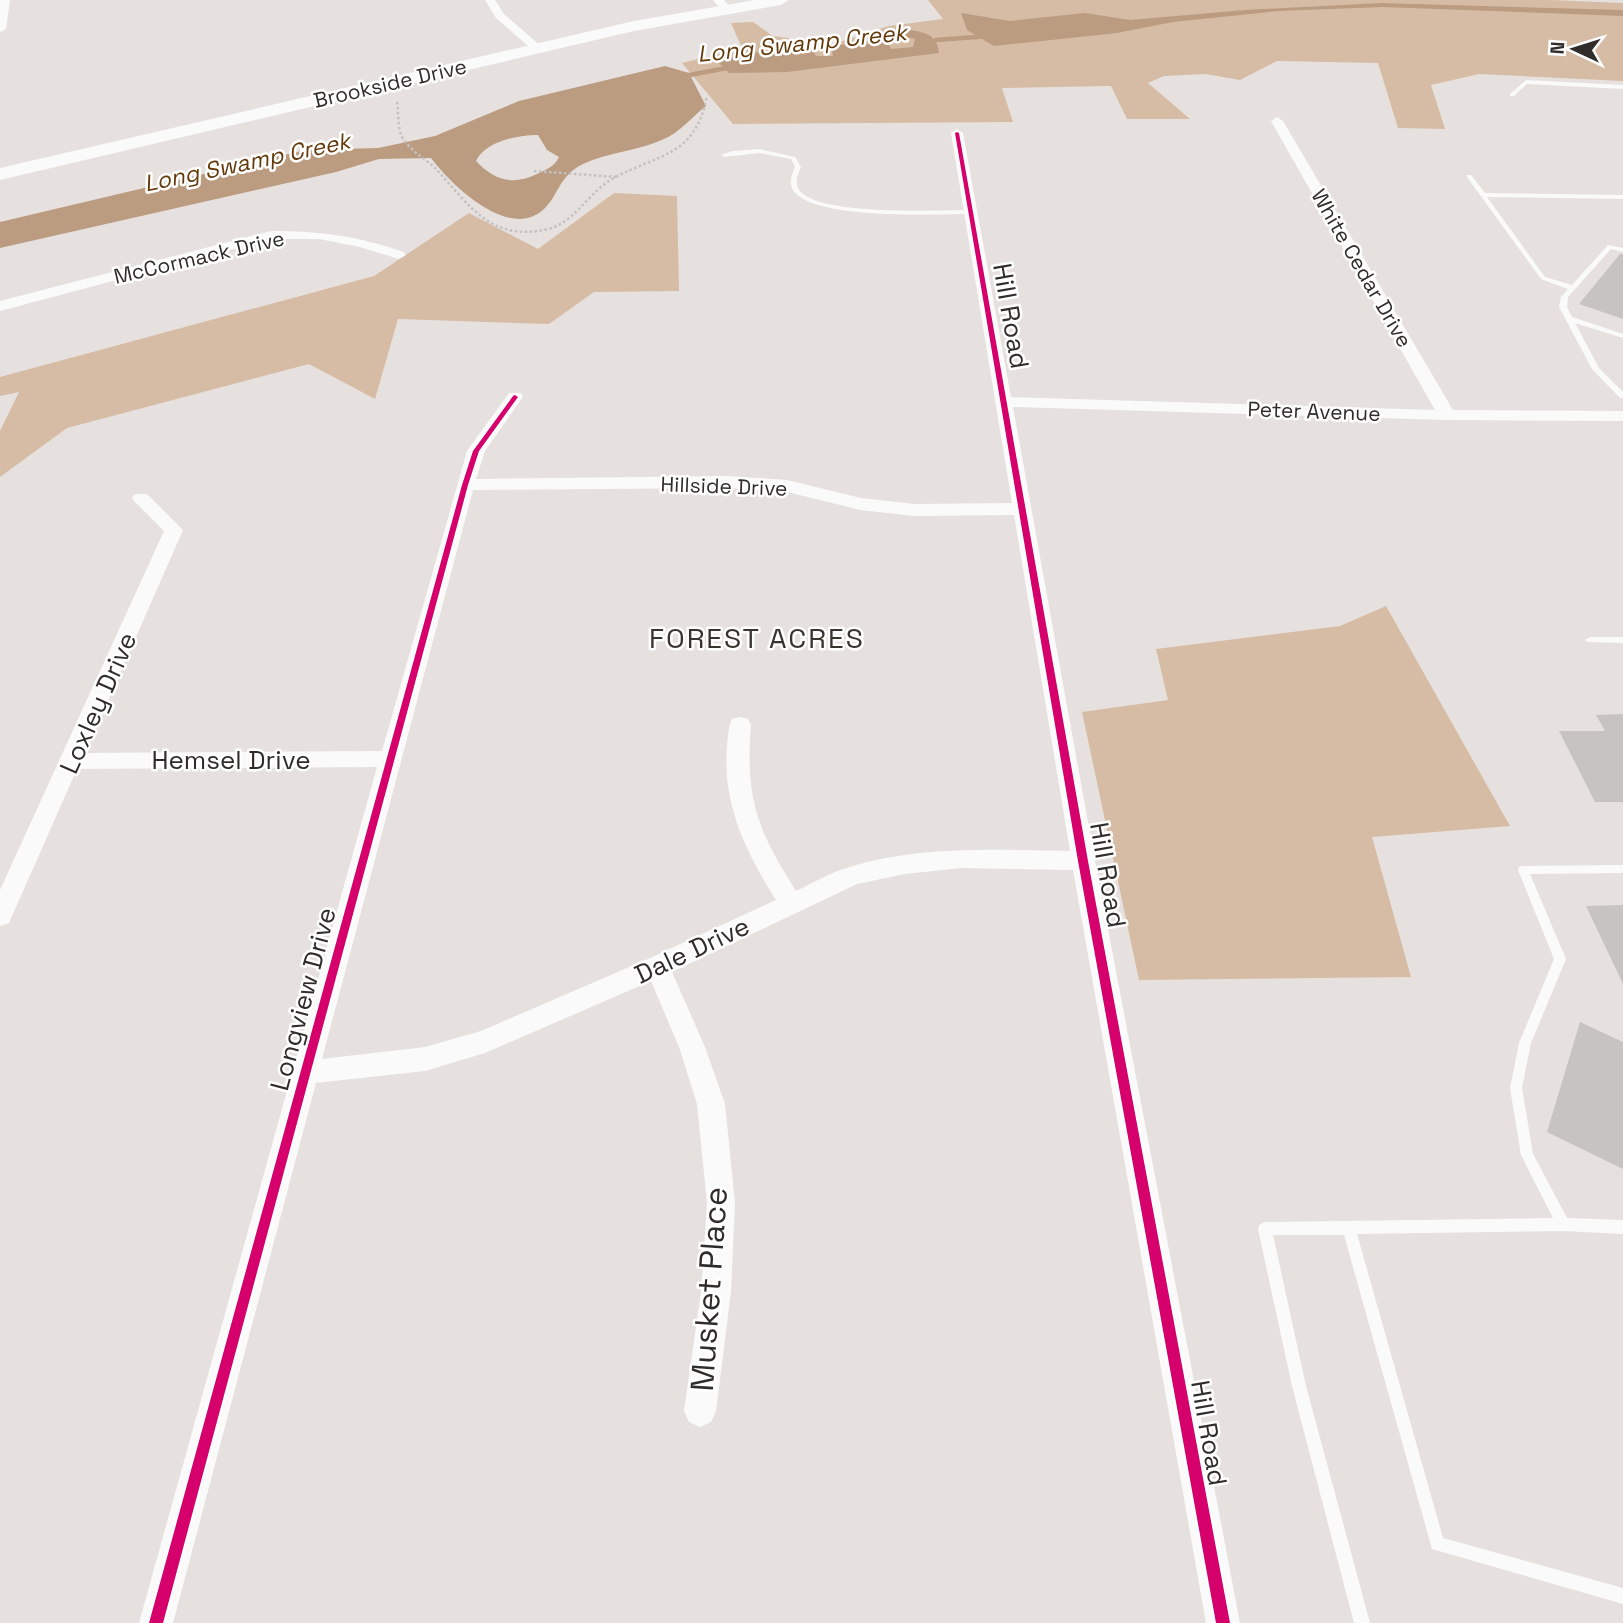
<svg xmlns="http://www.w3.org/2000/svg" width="1623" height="1623" font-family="'Space Grotesk',sans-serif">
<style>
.forest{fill:#d6bca5}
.water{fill:#bb9c81;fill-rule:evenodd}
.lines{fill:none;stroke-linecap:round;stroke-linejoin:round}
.stream{stroke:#bb9c81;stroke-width:4.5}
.building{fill:#c7c3c1}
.path{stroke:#c4c2c1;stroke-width:2.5;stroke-dasharray:2.5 2.5;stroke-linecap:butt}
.lane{fill:#fbfafa;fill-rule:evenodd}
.street{fill:#fbfafa;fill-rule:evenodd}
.secondary{fill:#fbfafa;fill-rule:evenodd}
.cycleway-casing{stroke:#fff;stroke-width:4}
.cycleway{fill:#d6006c;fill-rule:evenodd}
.labels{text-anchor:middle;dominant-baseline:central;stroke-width:5;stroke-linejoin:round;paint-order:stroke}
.far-street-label{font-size:21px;fill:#2f2c2a;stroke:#fff}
.far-water-label{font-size:23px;font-style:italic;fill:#64390a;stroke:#fff}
.street-label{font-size:26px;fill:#2f2c2a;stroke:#fff}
.neighbourhood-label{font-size:28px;letter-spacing:2px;fill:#39332e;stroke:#fff}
.near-street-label{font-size:32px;fill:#2f2c2a;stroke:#fff}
</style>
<rect width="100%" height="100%" fill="#e6e1de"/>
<g class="forest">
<path d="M928,0h623l72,3v78l-144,-7 -48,11 14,44 -47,-1 -20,-65 -101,-2 -37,19 -35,-6 -41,2 -16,7 42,36h-63l-16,-33 -109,2 11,34 -280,2 -51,-61 60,-15 -11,-25 22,-1 20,14 60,8 56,-18 54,-7z"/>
<path d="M614,193l63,3 2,95 -85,1 -45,32 -151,-5 -23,80 -66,-35 -242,64 -67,49v-46l19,-39 -19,4v-19l374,-101 95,-63 69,36z"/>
<path d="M1386,606l124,220 -138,11 39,140 -272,3 -57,-268 86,-12 -12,-51 184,-23z"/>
</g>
<g class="water">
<path d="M1381,3l242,7v6l-240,-9 -105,4 -105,11 -56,11 -123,13 -27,-16 -6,-17 49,8 75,-8 45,7 115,-10z"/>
<path d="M903,29c19,3 34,3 36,24l-152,19 -58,1 -12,-12 50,-11 4,-7c15,0 26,6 40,6l5,7h17l-2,-11 39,-1 16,-6 5,11 22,-2 2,-8 -14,-3z"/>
<path d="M665,66l24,7 17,33c-13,10 -27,27 -42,33 -25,12 -56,13 -81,25 -24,12 -24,30 -38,44 -34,35 -94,-23 -114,-50l-52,1 -43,13 -336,76v-26l305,-72 73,-2 57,-12 84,-35zM538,135l9,15 12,7c-5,10 -12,12 -22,17 -25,12 -43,6 -61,-13 9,-20 42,-26 62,-26z"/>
</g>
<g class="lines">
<g class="stream">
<path d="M928,46l8,-6 54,-4"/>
<path d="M679,77l53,-10"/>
</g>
</g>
<g class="building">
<path d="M1620,254h3v65l-44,-15z"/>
<path d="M1623,714v88h-28l-36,-71h46l-9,-16z"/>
<path d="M1623,905v79l-37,-78z"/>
<path d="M1580,1022l43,20v127l-76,-37z"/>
</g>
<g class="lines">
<g class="path">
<path d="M397,102c2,11 0,26 6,37 7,11 21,19 31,28 34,35 54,76 114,62 28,-7 40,-37 66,-51 46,-25 81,-21 93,-82"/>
<path d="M534,171l83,6"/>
</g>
<g class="lane">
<path d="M1526,80l97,5v4l-96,-5 -13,12h-4v-2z"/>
<path d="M759,149l36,8 6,10c-3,6 -6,14 -3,21 14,29 144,22 174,22l3,2 -3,2c-33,0 -165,7 -180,-26 -3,-7 0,-14 3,-21l-4,-8 -32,-6 -35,4 -3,-2 12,-4z"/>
<path d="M1467,175h4l14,18 138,2v4l-136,-2 58,80 27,8 36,-40 15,3v4l-12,-3 -43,48 -1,10 5,10 51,17v4l-48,-15 24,45 24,24v6h-3l-28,-29 -33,-62 2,-10 7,-8 -27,-10 -74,-102z"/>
<path d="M1590,637h33v6l-36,-1 -2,-2z"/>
<path d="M1623,865v8l-93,1 36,85 -35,84 -9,45 11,66 34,64 56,2v14l-60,-3 -206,3 86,304 180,50v16l-191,-55 -88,-314h-71l33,151 64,237h-16l-62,-237 -34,-157 2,-5 5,-2 288,-4 -32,-63 -11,-67 9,-45 35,-84 -36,-89 1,-3 4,-1z"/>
</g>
<g class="street">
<path d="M0,0h10l-4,29 -6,3z"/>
<path d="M485,0h10l9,14 38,33v4h-8l-38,-33z"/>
<path d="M713,0h11l8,9 -10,2z"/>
<path d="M1277,117l6,4 170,289 170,1v10l-176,-1 -434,-13 82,454 145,762h-34l-133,-753 -112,-2 -56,6 -48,10 -185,88 33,75 20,57 10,99 -4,89 -15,119 -5,11 -11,5 -11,-5 -5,-11 17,-119 6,-89 -10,-99 -18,-57 -28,-66 -166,72 -60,18 -109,12 -143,540h-34l238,-856 -300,2 -65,147 -3,7 -9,3v-36l164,-359 -29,-29 -3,-4 3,-4h12l36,36 -98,223 297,-2 85,-300 42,-58h12l2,4 -38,54 -9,28 251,-3 60,4 74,18 53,6 98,-1 -61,-370 6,-4 6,4 48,264 424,13 -164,-289zM727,488l60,4 74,18 53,6 100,-1 56,336c-73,-1 -150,-6 -220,16 -19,5 -37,16 -54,24 -39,-61 -51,-93 -45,-166l-3,-6 -8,-2 -8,2c-4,9 -4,18 -5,27 -5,58 19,106 49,154l-128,59 -167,72 -56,16 -103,12 151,-569z"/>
<path d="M271,231c49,0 86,5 133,21l2,3 -7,4 -39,-12 -41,-8h-48l-271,72v-10z"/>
</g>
<path class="secondary" d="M755,0h34l-8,5 -147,26 -634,149v-12l634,-147z"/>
<g class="cycleway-casing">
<g id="cycleway">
<path d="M957,132l2,1 129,728 142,762h-14l-138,-762 -123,-728z"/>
<path d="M515,395l3,2 -39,54 -11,34 -305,1138h-14l313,-1138 11,-34 40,-55z"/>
</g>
</g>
<use href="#cycleway" class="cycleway"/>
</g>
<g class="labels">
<g class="far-street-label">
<text transform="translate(390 83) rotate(-13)">Brookside Drive</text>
<text transform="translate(199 257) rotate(-13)">McCormack Drive</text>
<text transform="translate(1362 268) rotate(60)">White Cedar Drive</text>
<text transform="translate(1314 411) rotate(2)">Peter Avenue</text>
<text transform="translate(724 486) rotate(2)">Hillside Drive</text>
</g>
<g class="far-water-label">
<text transform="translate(802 43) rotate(-6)">Long Swamp Creek</text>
<text transform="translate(247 162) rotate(-12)">Long Swamp Creek</text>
</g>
<g class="street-label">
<text transform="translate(1011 316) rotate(80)">Hill Road</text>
<text transform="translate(98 703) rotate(-66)">Loxley Drive</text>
<text x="231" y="760">Hemsel Drive</text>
<text transform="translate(1108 875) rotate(80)">Hill Road</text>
<text transform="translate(692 950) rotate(-25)">Dale Drive</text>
<text transform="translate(303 999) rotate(-75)">Longview Drive</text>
<text transform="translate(1209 1433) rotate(80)">Hill Road</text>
</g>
<g class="neighbourhood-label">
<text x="757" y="638">FOREST ACRES</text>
</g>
<g class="near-street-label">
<text transform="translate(709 1289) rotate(-86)">Musket Place</text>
</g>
</g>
<g transform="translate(1574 49) rotate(274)" stroke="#ffffff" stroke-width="5" paint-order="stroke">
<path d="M0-5L12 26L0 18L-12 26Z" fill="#2f2c2a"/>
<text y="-10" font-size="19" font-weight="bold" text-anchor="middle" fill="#2f2c2a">N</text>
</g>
</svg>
